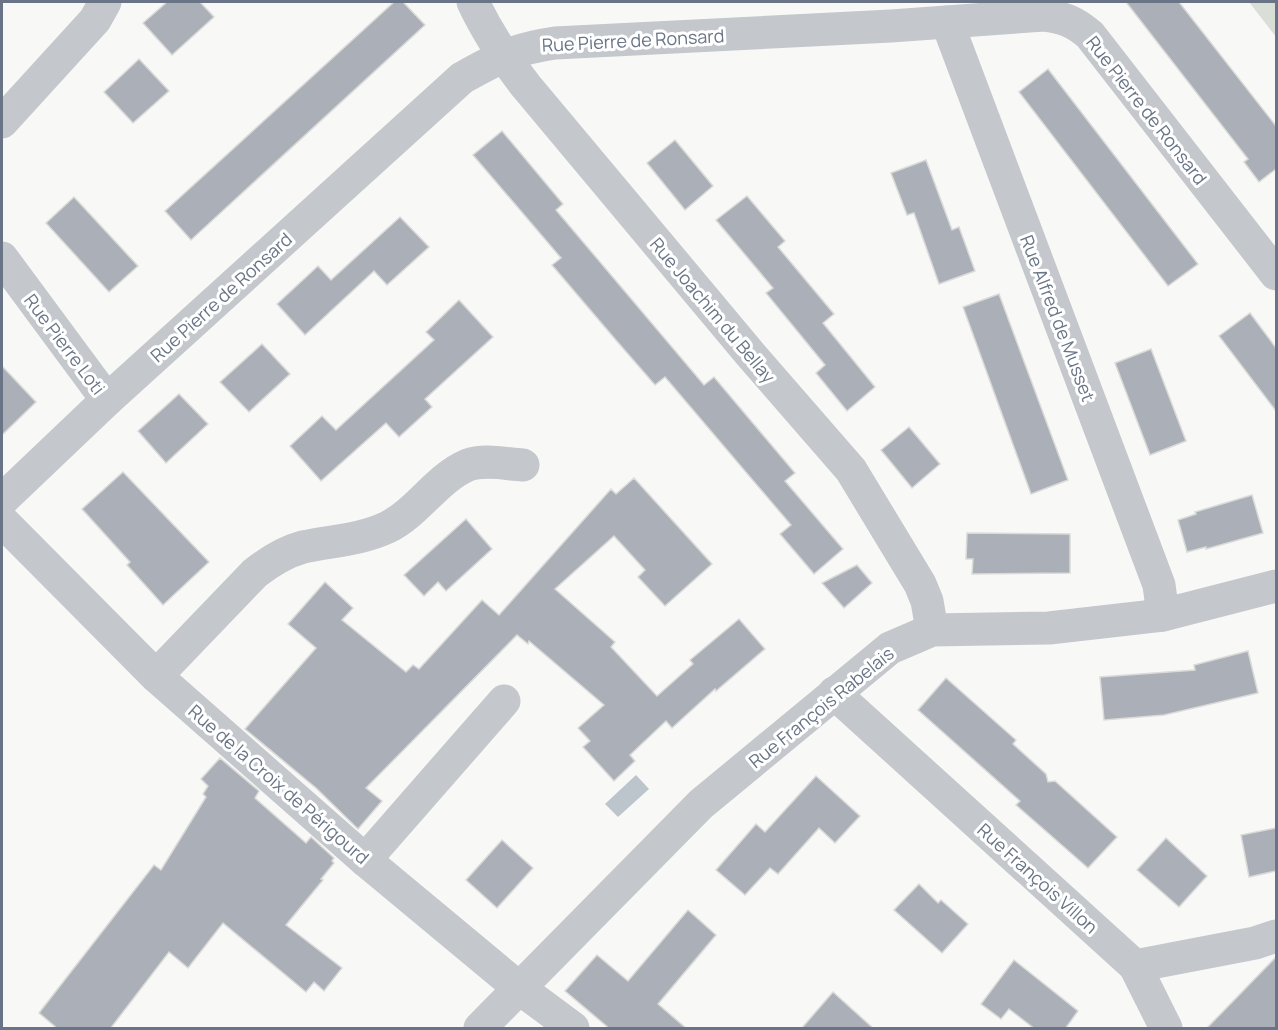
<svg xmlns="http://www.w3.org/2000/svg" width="1278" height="1030" font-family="Manrope,sans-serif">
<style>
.green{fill:#d9dfd7}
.water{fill:#bcc5cb}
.building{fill:#abb0b8;stroke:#dadad8;stroke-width:1.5}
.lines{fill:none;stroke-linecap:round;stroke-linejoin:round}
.minor{stroke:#c4c7cb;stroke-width:33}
.labels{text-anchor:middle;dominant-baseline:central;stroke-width:6;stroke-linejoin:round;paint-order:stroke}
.street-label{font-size:18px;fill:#697586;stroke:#fff}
</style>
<rect width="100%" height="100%" fill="#f8f9f6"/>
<path class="green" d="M1249,2h27v35z"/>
<path class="water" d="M636,775l13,14 -31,28 -13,-13z"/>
<g class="building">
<path d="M167,2h33l14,15 -42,38 -29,-32z"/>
<path d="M394,2h9l22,23 -234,215 -26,-29z"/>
<path d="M1126,2h53l97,124v43l-17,13 -15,-20 4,-3z"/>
<path d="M139,59l30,32 -36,32 -29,-31z"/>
<path d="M1048,69l150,195 -30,22 -149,-194z"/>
<path d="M502,131l61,73 -7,6 148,175 10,-8 81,96 -10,8 58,68 -29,25 -34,-40 11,-9 -126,-148 -10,8 -40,-46 -63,-74 9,-7 -88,-103z"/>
<path d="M675,140l38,46 -28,24 -38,-47z"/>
<path d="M926,160l26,70 7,-3 16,44 -36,13 -25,-71 -7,2 -16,-42z"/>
<path d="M747,196l38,45 -7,6 56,67 -11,9 52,64 -28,24 -31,-38 9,-8 -59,-72 7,-5 -57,-68z"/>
<path d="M74,197l64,69 -29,26 -63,-69z"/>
<path d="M400,217l29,30 -42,38 -13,-14 -69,64 -28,-31 41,-38 13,14z"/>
<path d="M999,294l69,186 -37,14 -68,-187z"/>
<path d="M459,300l34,37 -68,62 7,8 -33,30 -13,-14 -65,58 -31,-35 32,-30 14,14 98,-90 -8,-8z"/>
<path d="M1250,313l26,35v63l-57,-75z"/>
<path d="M262,344l28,30 -41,38 -29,-30z"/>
<path d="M1151,349l35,92 -36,14 -35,-92z"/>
<path d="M2,366l34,36 -34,33z"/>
<path d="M179,394l29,30 -42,39 -28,-32z"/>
<path d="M909,427l31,37 -28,24 -31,-38z"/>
<path d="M123,472l86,90 -46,43 -36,-40 3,-3 -48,-53z"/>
<path d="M634,478l78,86 -47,42 -27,-29 7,-7 -31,-34 -59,53 60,53 -4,5 46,49 36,-32 -3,-4 49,-41 26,30 -49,42 -1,-2 -43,39 -6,-7 -36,34 5,6 -21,20 -31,-34 7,-6 -12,-13 26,-23 -75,-64 -1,3 -11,-9 -151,153 16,13 -24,28 -42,-41 -71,-59 71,-81 -28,-24 37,-42 28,26 -11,12 64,52 7,-7 6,4 63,-69 17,15 112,-126 5,5z"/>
<path d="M1252,495l11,38 -57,16v-2l-19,5 -9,-32 18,-6 -1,-2z"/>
<path d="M466,519l26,30 -46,42 -8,-9 -14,14 -20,-21z"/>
<path d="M967,533l103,1v39l-98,1 1,-15h-7z"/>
<path d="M857,565l15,18 -28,25 -22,-25z"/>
<path d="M1248,651l10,42 -94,22 -60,5 -4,-43 95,-7 -1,-5z"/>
<path d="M946,678l70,62 -3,4 33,30 2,8 7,-1 62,56 -29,31 -72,-63 4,-4 -102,-91z"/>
<path d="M220,758l39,33 -4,7 51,45 5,-6 23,21 -2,3 2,2 -13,16 2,1 -37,45 56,43 -18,23 -10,-9 -8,10 -83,-69 -35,45 -19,-16 -59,77h-52l-19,-16 115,-148 7,5 45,-73 -3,-3 5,-8 -7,-7z"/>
<path d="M816,776l44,40 -25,27 -16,-15 -41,46 -8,-6 -25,27 -29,-25 40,-46 9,8z"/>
<path d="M1276,828v43l-27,6 -8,-42z"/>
<path d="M1166,838l41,38 -28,31 -42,-37z"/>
<path d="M502,840l31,28 -36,40 -31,-28z"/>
<path d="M919,884l19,19 3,-3 27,24 -26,29 -48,-43z"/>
<path d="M688,910l28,25 -58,69 29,25h-77l-45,-38 32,-36 31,26z"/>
<path d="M1276,957v72h-70z"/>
<path d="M1014,960l64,51 -13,18h-30l-26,-20 -8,10 -20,-15z"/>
<path d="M833,992l41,37h-73z"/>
</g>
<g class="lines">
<g class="minor">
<path d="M473,2c14,30 32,57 53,84l225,269 100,115 69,114 7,17 5,29"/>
<path d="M947,22l212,563 4,30"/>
<path d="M2,122l93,-102 10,-18"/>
<path d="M2,258l105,142"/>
<path d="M2,500l105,-100 355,-322c36,-20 52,-29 93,-35l336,-17 153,-11c19,2 31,7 46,20l186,239"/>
<path d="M2,521l154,155 209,184 154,128 54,40"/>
<path d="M156,676l99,-103c14,-11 30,-21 48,-26 28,-6 58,-7 85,-20 30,-15 49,-49 80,-62 16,-6 38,-1 55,0"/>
<path d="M834,693l301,273 120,-23 21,-7"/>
<path d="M365,860l139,-159"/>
<path d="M1135,966l31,62"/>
<path d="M480,1028l221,-224 189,-156 42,-18 117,-2 114,-13 113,-29"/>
</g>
</g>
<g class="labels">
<g class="street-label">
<text transform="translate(633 40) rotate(-3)">Rue Pierre de Ronsard</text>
<text transform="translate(1147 110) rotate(52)">Rue Pierre de Ronsard</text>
<text transform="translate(221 297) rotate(-42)">Rue Pierre de Ronsard</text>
<text transform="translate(713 310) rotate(50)">Rue Joachim du Bellay</text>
<text transform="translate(1058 318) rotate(69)">Rue Alfred de Musset</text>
<text transform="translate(65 344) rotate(53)">Rue Pierre Loti</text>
<text transform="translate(821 707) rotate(-39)">Rue François Rabelais</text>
<text transform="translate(279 784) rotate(41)">Rue de la Croix de Périgourd</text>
<text transform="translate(1038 878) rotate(42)">Rue François Villon</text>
</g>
</g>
<rect width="1278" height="1030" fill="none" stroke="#697586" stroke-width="6"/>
</svg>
